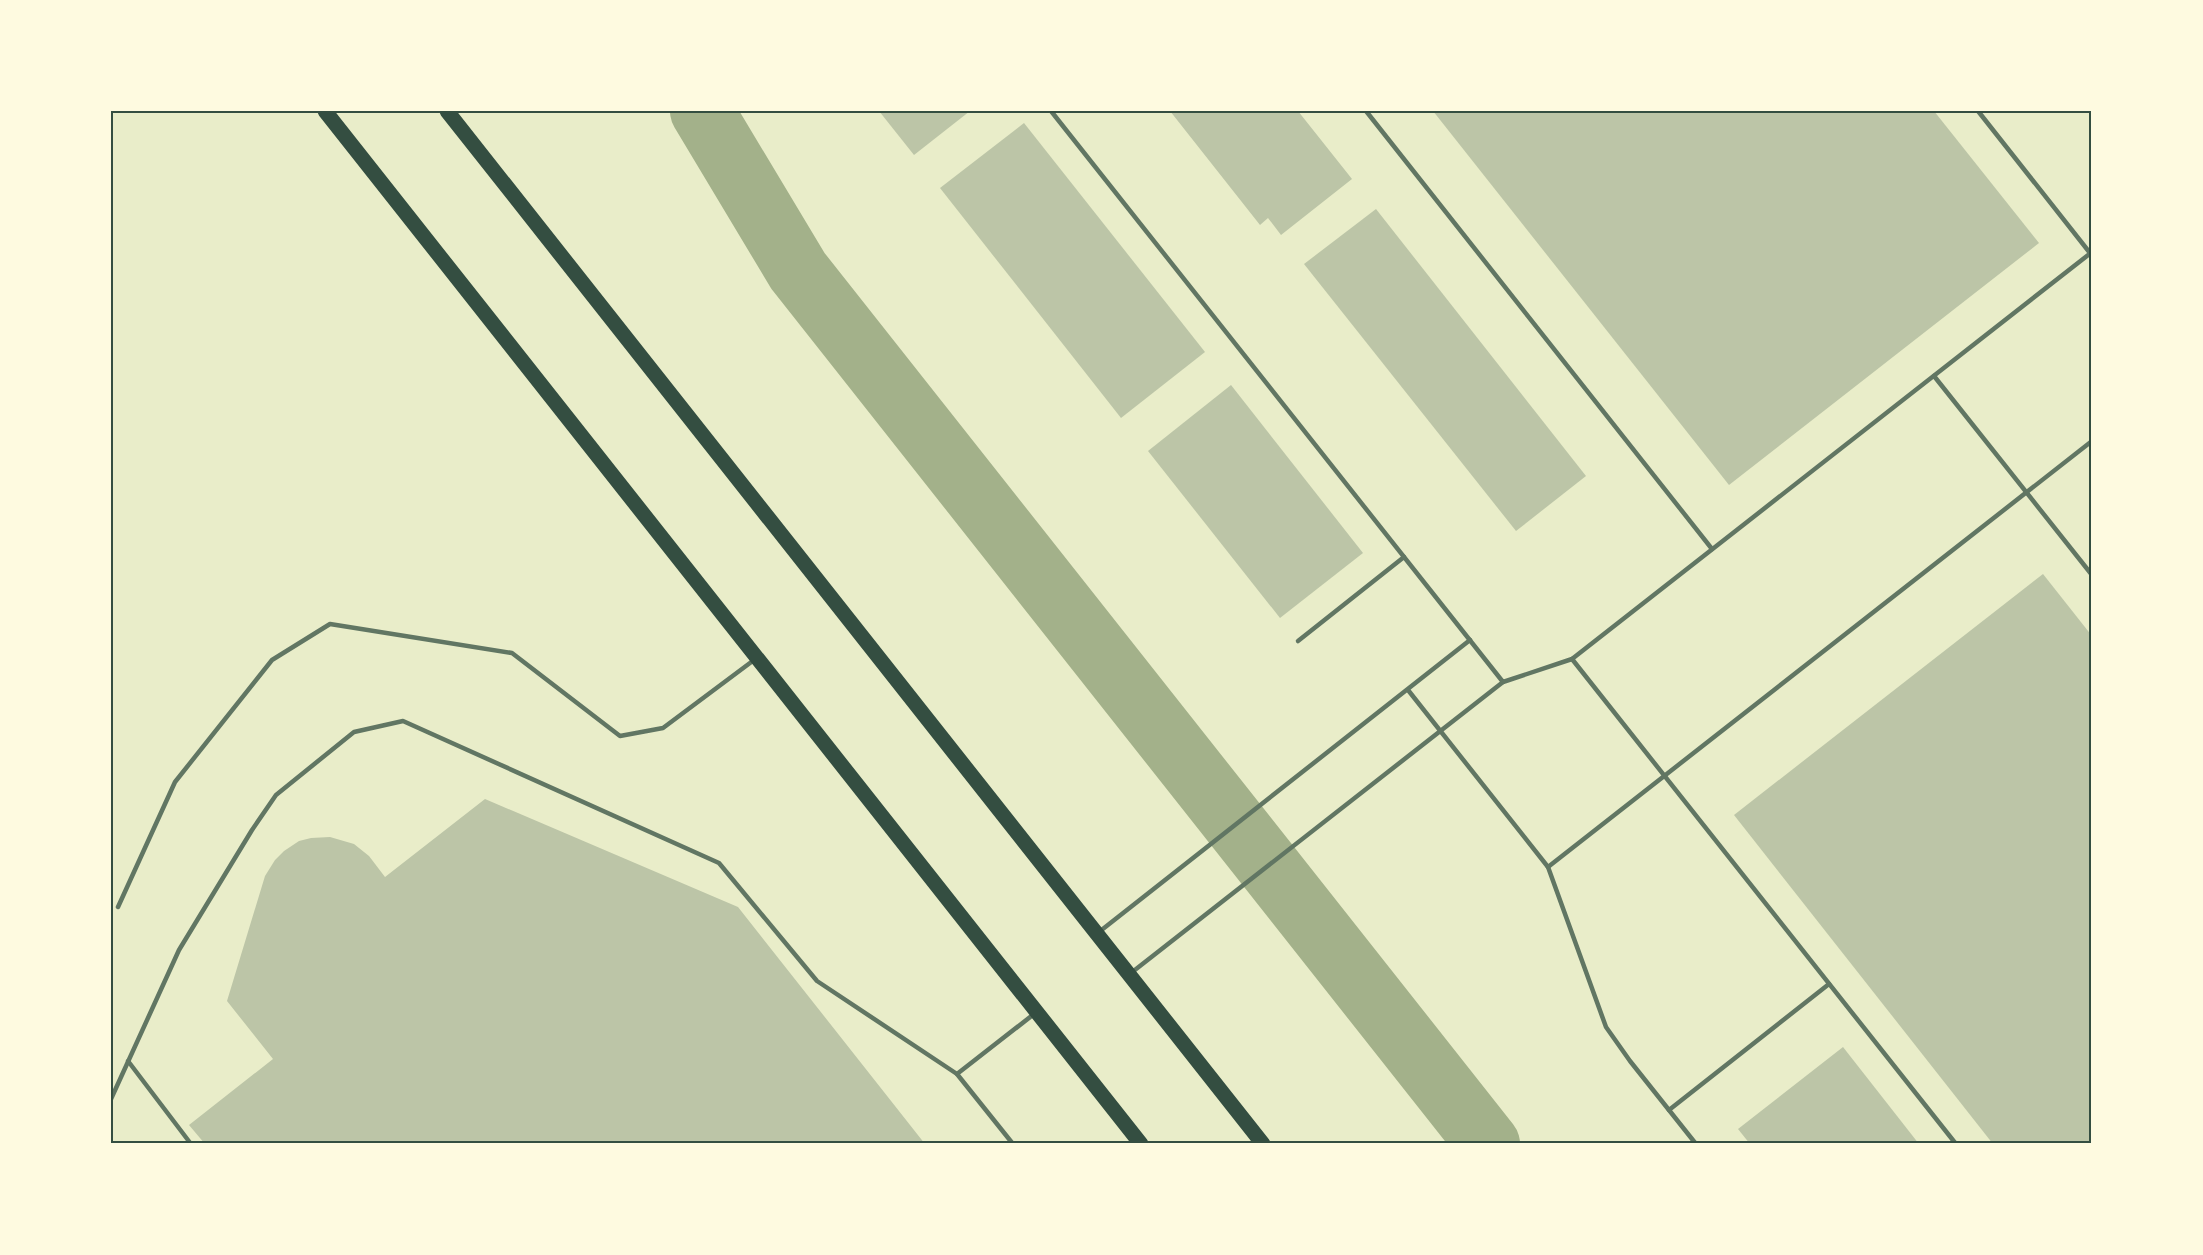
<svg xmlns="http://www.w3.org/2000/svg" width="2203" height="1255" font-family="Montserrat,sans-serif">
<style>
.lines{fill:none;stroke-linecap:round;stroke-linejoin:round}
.river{stroke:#a3b18a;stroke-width:64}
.building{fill:#bcc5a7}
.service{stroke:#617663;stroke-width:4.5}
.primary{stroke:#344e41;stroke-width:15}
.neatline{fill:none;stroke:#344e41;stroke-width:2}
</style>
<rect width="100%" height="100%" fill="#e9edc9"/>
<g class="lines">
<path class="river" d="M702,111l96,160 690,873"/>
</g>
<g class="building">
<path d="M879,111h91l-56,44z"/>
<path d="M1170,111h128l54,68 -71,56 -13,-17 -8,7z"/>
<path d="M1433,111h501l105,132 -310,242z"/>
<path d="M1024,123l181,229 -84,66 -181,-230z"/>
<path d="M1376,209l210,267 -70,55 -212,-267z"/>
<path d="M1231,385l132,168 -83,65 -132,-167z"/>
<path d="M2043,574l49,62v508h-99l-259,-329z"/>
<path d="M485,799l253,108 187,237h-720l-16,-19 84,-66 -46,-58 38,-125 10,-16 9,-9 15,-10 12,-3 19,-1 24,7 15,12 16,21z"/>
<path d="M1843,1047l76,97h-169l-12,-15z"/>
</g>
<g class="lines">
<g class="service">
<path d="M1051,111l452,571 69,-23 520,-407"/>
<path d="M1366,111l346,438"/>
<path d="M1978,111l112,142"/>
<path d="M1934,376l158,199"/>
<path d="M1298,641l106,-84"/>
<path d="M1572,659l384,485"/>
<path d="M1408,690l140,177 58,160 24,34 66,83"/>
<path d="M1548,867l544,-426"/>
<path d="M118,907l57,-125 97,-122 58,-36 182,29 108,83 43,-8 91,-68"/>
<path d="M1099,932l371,-292"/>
<path d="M1131,973l372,-291"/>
<path d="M128,1061l63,83"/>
<path d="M111,1099l68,-149 73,-120 24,-35 78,-63 49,-11 316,142 98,118 140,93"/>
<path d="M1669,1110l160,-126"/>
<path d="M1013,1144l-56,-70 77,-60"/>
</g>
<g class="primary">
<path d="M325,111l816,1033"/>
<path d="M447,111l816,1033"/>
</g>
</g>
<rect width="2203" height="1255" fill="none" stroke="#fefae0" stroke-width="225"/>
<rect x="112" y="112" width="1978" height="1030" class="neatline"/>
</svg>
